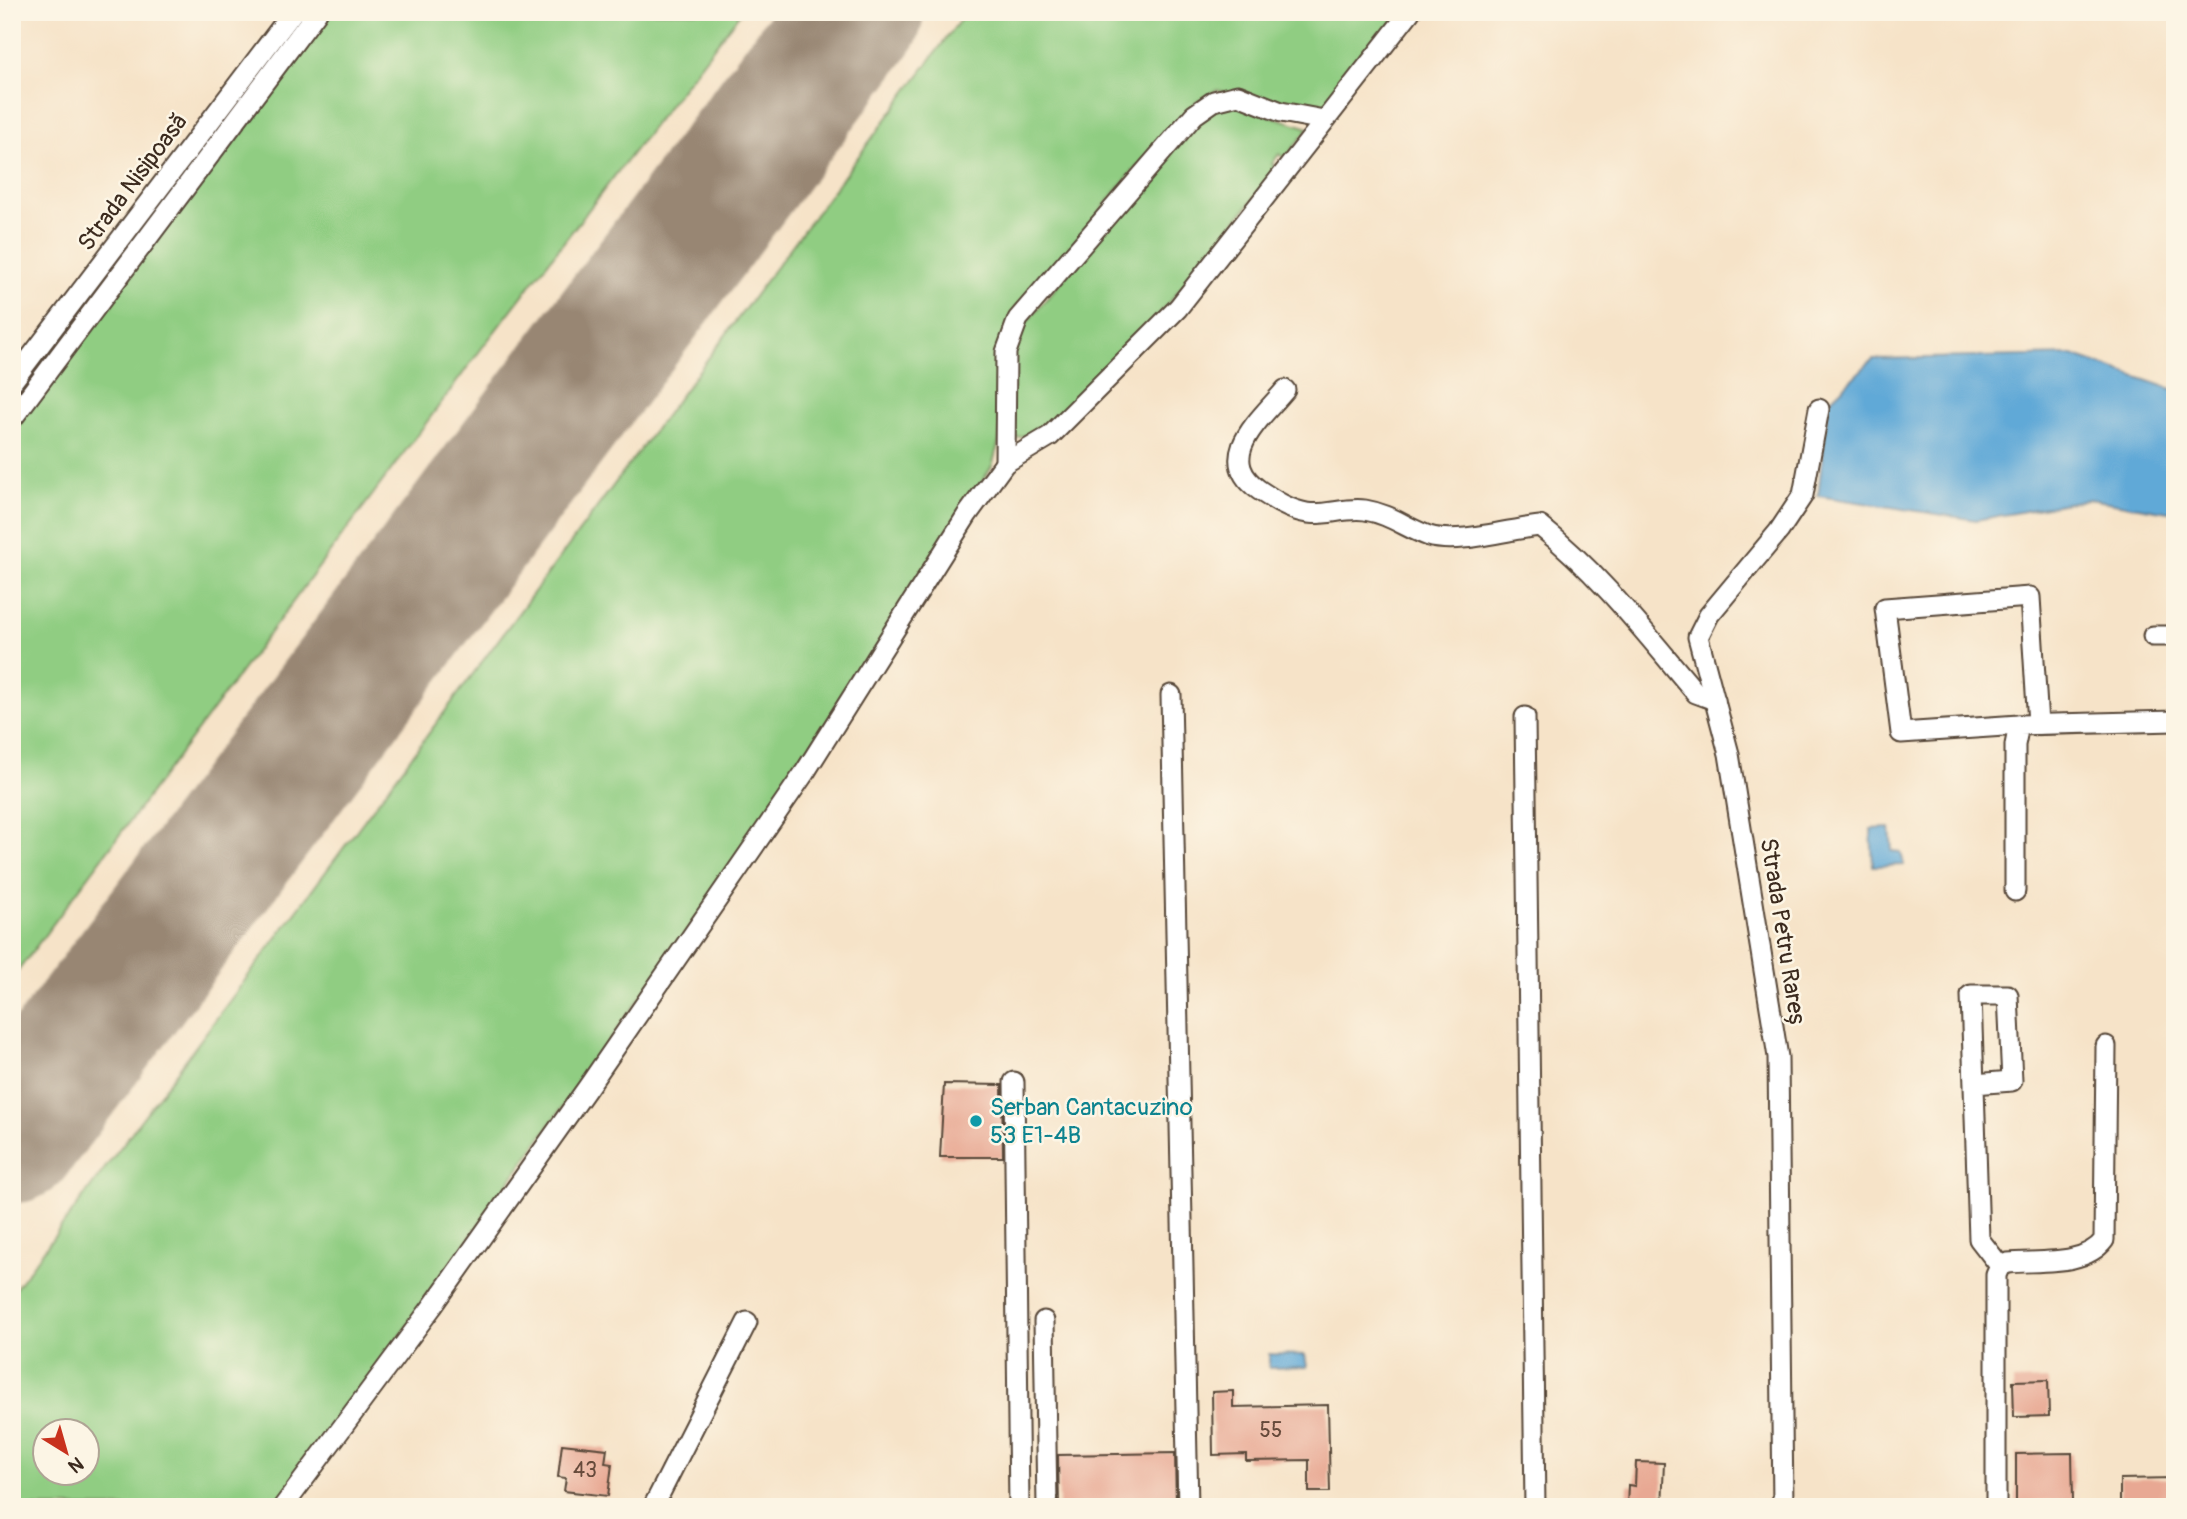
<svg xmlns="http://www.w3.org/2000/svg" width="2187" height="1519" font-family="Pangolin,sans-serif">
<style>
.green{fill:#90cd82;stroke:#667c50;stroke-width:2;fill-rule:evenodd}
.water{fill:#60a9d7;stroke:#4e6a7a;stroke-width:2}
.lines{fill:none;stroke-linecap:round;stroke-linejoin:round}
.runway{stroke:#988673;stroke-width:135}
.building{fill:#e8a893}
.minor-casing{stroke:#574638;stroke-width:23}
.minor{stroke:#fff;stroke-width:19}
.culture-dot{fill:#0f9aa8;stroke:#fcf5e5;stroke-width:2.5}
.labels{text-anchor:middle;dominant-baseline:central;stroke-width:5;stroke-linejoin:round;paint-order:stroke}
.number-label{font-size:21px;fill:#664a3b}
.street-label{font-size:24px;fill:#3b2a1e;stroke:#fcf5e5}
.culture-label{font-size:24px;fill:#0d838f;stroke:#fcf5e5;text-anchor:start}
</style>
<rect width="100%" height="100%" fill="#fcf5e5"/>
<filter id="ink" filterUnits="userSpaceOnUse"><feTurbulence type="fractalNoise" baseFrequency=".0143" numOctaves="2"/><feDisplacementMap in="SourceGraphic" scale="14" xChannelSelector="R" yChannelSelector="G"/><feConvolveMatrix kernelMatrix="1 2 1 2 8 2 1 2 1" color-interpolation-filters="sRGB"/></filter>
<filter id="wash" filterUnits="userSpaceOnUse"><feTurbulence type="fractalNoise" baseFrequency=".00686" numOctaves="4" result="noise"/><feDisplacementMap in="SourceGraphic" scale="28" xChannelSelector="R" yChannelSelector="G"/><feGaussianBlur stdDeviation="1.57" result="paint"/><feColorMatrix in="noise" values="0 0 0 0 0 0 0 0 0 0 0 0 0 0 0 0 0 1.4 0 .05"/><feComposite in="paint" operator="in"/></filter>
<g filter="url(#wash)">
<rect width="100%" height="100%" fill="#f6e3c8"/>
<g class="green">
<path d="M333,12h408l-259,336 -470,631v-551l271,-362 14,-6z"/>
<path d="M966,12h434l-76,95 -24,3 -83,-20 -21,12 -68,75 -114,140 -15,125 -7,24 -207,327 -506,714h-267v-214zM46,1432h42v42h-42z"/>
<path d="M1233,104l76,24 -24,30 -6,-4 -7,10 6,5 -138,169 -91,90 -39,12 2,-90 8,-20 187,-221z"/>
</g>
<g class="water">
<path d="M2072,355l103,35v123l-86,-14 -113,21 -158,-24 11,-95 44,-42z"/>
<path d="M1890,828l2,23 9,1 3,13 -31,1 -2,-37z"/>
<path d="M1269,1354l36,1 2,12 -38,1z"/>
</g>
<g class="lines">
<path class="runway" d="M12,1136l844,-1124"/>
</g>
<g id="blocks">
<g class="building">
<path d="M944,1084l58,1 1,72h-63z"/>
<path d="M2048,1380l1,36 -35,1 -1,-36z"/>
<path d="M1233,1391v16l95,-2 2,87h-21v-32l-63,1v-7l-33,1 -1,-63z"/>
<path d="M562,1444l45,5 -2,14 7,1 -4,32 -44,-5 2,-13 -8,-1z"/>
<path d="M1175,1453l1,54h-117l-1,-52z"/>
<path d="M2072,1453l1,48 -57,1v-48z"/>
<path d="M1636,1462l28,1 -2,44h-35l1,-22 7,1z"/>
<path d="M2175,1478v29h-55v-28z"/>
</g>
</g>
</g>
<g filter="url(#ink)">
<use href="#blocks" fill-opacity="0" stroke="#574638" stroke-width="2"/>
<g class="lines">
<g class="minor-casing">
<g id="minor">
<path d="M12,382l281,-370"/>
<path d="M1285,390c-24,29 -72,67 -26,100 15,10 30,20 48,23 18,3 39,-6 58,-3 25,4 41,18 64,26 28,9 81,-7 111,-10 60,48 106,108 156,167l19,7"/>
<path d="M12,419l305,-407"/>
<path d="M1005,463l1,-111 12,-33 176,-204 20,-14 24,-6 43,17 43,8"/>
<path d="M2153,636h22"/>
<path d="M1171,695l17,812"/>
<path d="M1525,717l10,790"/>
<path d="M2019,725l-118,8 -16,-125 145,-11 8,127"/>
<path d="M2015,891v-146l4,-20 156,-4"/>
<path d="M1014,1082l5,425"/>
<path d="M1974,1084l38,-3 -4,-86h-37l8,244 21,27"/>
<path d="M1044,1321l3,186"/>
<path d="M283,1507l149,-200 156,-220 217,-315 162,-257 38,-52 45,-27 128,-128 232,-296"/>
<path d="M653,1507l94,-185"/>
<path d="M1783,1507l-5,-450 -49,-303 -31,-117 11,-22 70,-84 24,-36 16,-86"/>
<path d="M1996,1507v-232l4,-9 8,-3c31,-3 77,3 96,-23l2,-194"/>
</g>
</g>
<use href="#minor" class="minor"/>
</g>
</g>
<circle class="culture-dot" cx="976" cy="1121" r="7"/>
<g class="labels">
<g class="number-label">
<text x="1271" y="1430">55</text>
<text x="585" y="1470">43</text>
</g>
<g class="street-label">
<text transform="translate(133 182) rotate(-53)">Strada Nisipoasă</text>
<text transform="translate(1783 933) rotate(81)">Strada Petru Rareș</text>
</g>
<g class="culture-label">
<text x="990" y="1107">Serban Cantacuzino<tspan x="990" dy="28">53 E1-4B</tspan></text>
</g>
</g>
<rect width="2187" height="1519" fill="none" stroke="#fcf5e5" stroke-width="42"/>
<g transform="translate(66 1452) rotate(143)"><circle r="33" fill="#fcf5e5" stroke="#afa495" stroke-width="2"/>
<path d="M0-5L12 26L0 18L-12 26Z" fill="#c8321e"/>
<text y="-10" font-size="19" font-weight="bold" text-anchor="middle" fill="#3b2a1e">N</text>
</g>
</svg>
